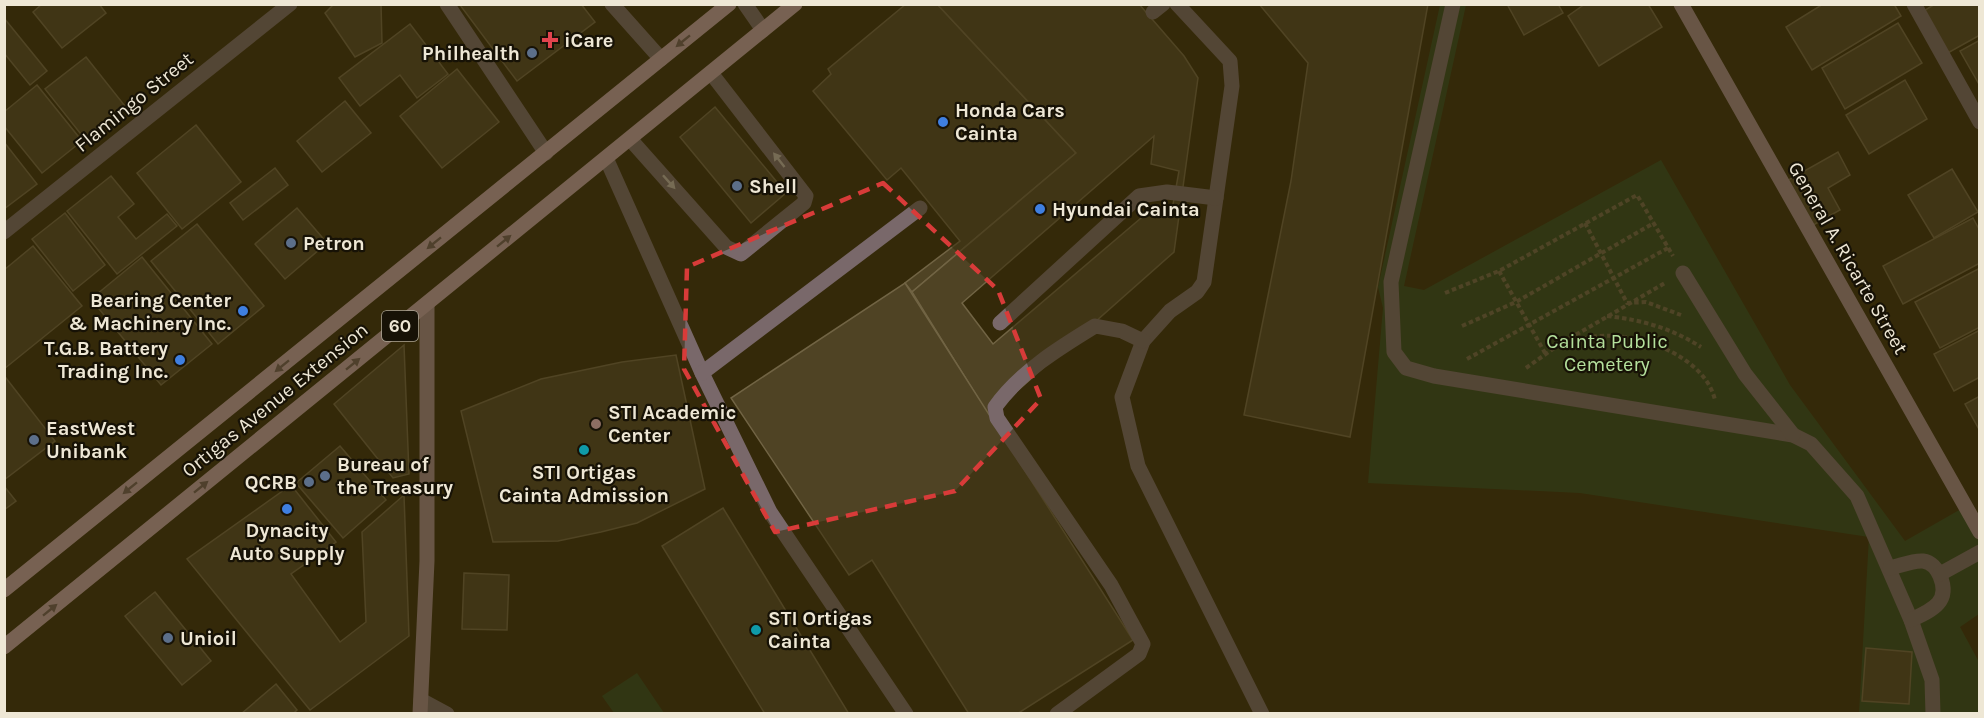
<svg xmlns="http://www.w3.org/2000/svg" width="1984" height="718" font-family="Karla,sans-serif">
<style>
.green{fill:#2e4620}
.building{fill:#4f4324;stroke:#716444;stroke-width:1.5;fill-rule:evenodd}
.lines{fill:none;stroke-linecap:round;stroke-linejoin:round}
.path{stroke:#6f6549;stroke-width:4;stroke-dasharray:4.5 3;stroke-linecap:butt}
.lane{stroke:#79686a;stroke-width:15}
.street{stroke:#79686a;stroke-width:15}
.secondary{stroke:#a68a8e;stroke-width:15}
.primary{stroke:#c8a5aa;stroke-width:15}
.oneway{fill:#705c58}
.oneway2{fill:#c5bbb0}
.marked{fill:none;stroke:#d83b39;stroke-width:4.5;stroke-dasharray:12 8;stroke-linejoin:round}
.health-dot{fill:#e0444e;stroke:#171206;stroke-width:2}
.service-dot{fill:#5c6f8a;stroke:#171206;stroke-width:2}
.shop-dot{fill:#3f7fe0;stroke:#171206;stroke-width:2}
.education-dot{fill:#8d6e63;stroke:#171206;stroke-width:2}
.culture-dot{fill:#0f9aa8;stroke:#171206;stroke-width:2}
.labels{text-anchor:middle;dominant-baseline:central;stroke-width:4.5;stroke-linejoin:round;paint-order:stroke}
.shield{fill:#171206;stroke:#aea797;stroke-width:1.5}
.shield-label{font-size:18px;font-weight:bold;fill:#eee7d5}
.poi-label{font-size:20px;font-weight:bold;fill:#eee7d5;stroke:#171206;text-anchor:start}
.street-label{font-size:20px;fill:#eee7d5;stroke:#171206}
.park-label{font-size:20px;fill:#b4e09c;stroke:#171206}
</style>
<rect width="100%" height="100%" fill="#342909"/>
<g class="green">
<path d="M1440,5h26l-62,281 20,4 237,-130 129,225 115,156 56,-32 18,32v73l-19,13 19,35v51h-120l10,-176 -289,-44 -212,-10 15,-175 -5,-21z"/>
<path d="M637,673l27,40h-50l-12,-17z"/>
</g>
<g class="building">
<path d="M42,4h57l7,9 -44,35 -29,-36z"/>
<path d="M334,4h47l1,39 -27,14 -30,-44z"/>
<path d="M581,4l14,18 -78,59 -57,-76z"/>
<path d="M906,4h31l139,149 -164,139 -7,-9 55,-42 -59,-73 -14,12 -74,-89 18,-17 -3,-5z"/>
<path d="M937,4h202l45,52 14,22 -24,174 -185,164 -77,-124 164,-139zM1154,136l-3,28 28,7 -7,39 -18,-3 -161,137 -31,-41z"/>
<path d="M1259,4h169l-78,433 -106,-22 47,-234 17,-118z"/>
<path d="M1507,4h51l5,9 -39,22z"/>
<path d="M1585,4h63l14,23 -63,39 -31,-50z"/>
<path d="M1823,4h71l7,12 -89,54 -26,-43z"/>
<path d="M1935,4h45v31l-34,19 -24,-42z"/>
<path d="M4,18l43,53 -17,14 -26,-32z"/>
<path d="M1898,23l24,40 -77,46 -23,-41z"/>
<path d="M410,24l38,50 -31,24 -17,-23 -40,31 -21,-28z"/>
<path d="M1980,40v46l-20,-35z"/>
<path d="M86,57l39,49 -41,32 -39,-49z"/>
<path d="M457,69l42,53 -57,46 -42,-52z"/>
<path d="M1905,80l22,39 -58,35 -23,-39z"/>
<path d="M37,85l45,56 -40,32 -38,-47v-14z"/>
<path d="M345,101l26,32 -49,39 -25,-31z"/>
<path d="M715,107l71,86 -35,30 -71,-86z"/>
<path d="M196,125l45,57 -59,47 -45,-56z"/>
<path d="M4,142l33,42 -33,25z"/>
<path d="M1838,152l12,23 -22,13 12,22 -32,18 -25,-45z"/>
<path d="M275,168l13,17 -45,35 -13,-17z"/>
<path d="M1952,169l26,43 -44,26 -26,-43z"/>
<path d="M111,176l23,28 -16,13 18,22 31,-25 10,12 -60,48 -50,-63z"/>
<path d="M297,208l30,35 -42,36 -30,-35z"/>
<path d="M65,213l40,52 -32,26 -41,-52z"/>
<path d="M1973,218l7,13v32l-77,41 -20,-38z"/>
<path d="M197,224l67,82 -46,38 -67,-83z"/>
<path d="M33,246l49,60 -78,63v-99z"/>
<path d="M142,257l70,87 -51,41 -70,-86z"/>
<path d="M1980,268v59l-40,21 -25,-46z"/>
<path d="M905,283l228,357 -116,74h-48l-97,-154 -23,15 -118,-177z"/>
<path d="M1980,330v47l-26,14 -20,-37z"/>
<path d="M404,345l5,129 -16,4 -59,-74z"/>
<path d="M676,355l29,134 -68,34 -36,9 -43,9 -65,1 -32,-131 80,-32 81,-17z"/>
<path d="M6,378l49,63 -51,39v-101z"/>
<path d="M1980,396v35l-15,-27z"/>
<path d="M340,446l46,54 -43,38 -47,-55z"/>
<path d="M291,485l45,57 -45,32 49,68 26,-20 -4,-90 42,-37 5,141 -99,74 -123,-151z"/>
<path d="M4,486l12,15 -12,9z"/>
<path d="M723,508l126,206h-84l-103,-168z"/>
<path d="M464,573l45,2 -2,55 -45,-1z"/>
<path d="M155,592l56,69 -29,24 -57,-69z"/>
<path d="M1866,648l46,4 -3,52 -47,-3z"/>
<path d="M276,684l21,26 -4,4h-52z"/>
</g>
<g class="lines">
<g class="path">
<path d="M1585,223l42,80 19,-1 35,13"/>
<path d="M1499,271l46,82"/>
<path d="M1445,293l54,-22 138,-76 36,61"/>
<path d="M1607,316c35,4 64,12 94,31"/>
<path d="M1462,326l54,-24 138,-79"/>
<path d="M1563,343c12,-2 25,-6 37,-7 41,-3 105,21 115,64"/>
<path d="M1467,359l201,-111"/>
<path d="M1526,368l34,-24 105,-61"/>
</g>
<g class="lane">
<path d="M612,4l49,55"/>
<path d="M745,4l18,26"/>
<path d="M1177,4l53,57 2,25 -28,196 -7,10 -27,19 -27,30 -21,56 16,69 124,248"/>
<path d="M1453,4l-62,278 3,70 12,16 28,8 359,59 18,9 46,52 54,124 21,60 1,34"/>
<path d="M1153,12l10,-8"/>
<path d="M630,139l96,108 15,7 63,-51 2,-7 -95,-123"/>
<path d="M606,158l96,215 68,139 136,202"/>
<path d="M1683,273l62,101 48,61"/>
<path d="M1000,323l139,-127 28,-4 49,6"/>
<path d="M702,373l218,-165"/>
<path d="M1890,568c10,-2 23,-8 33,-7 8,1 14,8 17,15 11,26 -8,34 -29,44"/>
<path d="M1940,574l40,-22"/>
<path d="M421,700l26,14"/>
<path d="M1057,714l82,-60 4,-10 -32,-59 -114,-167 -2,-11c25,-35 64,-59 100,-81l27,5 21,10"/>
</g>
<g class="street">
<path d="M447,4l99,149"/>
<path d="M1914,4l66,118"/>
<path d="M4,232l286,-228"/>
</g>
<g class="secondary">
<path d="M1681,4l299,528"/>
<path d="M420,714l7,-153v-257"/>
</g>
<g class="primary">
<path d="M4,590l725,-586"/>
<path d="M4,647l791,-643"/>
</g>
</g>
<defs><path id="oneway-solid" d="M-6-.8H1V-3.2L6.5 0L1 3.2V.8H-6Z" transform="scale(1.5)"/></defs>
<g class="oneway">
<use href="#oneway-solid" transform="translate(683 41) rotate(141)"/>
<use href="#oneway-solid" transform="translate(504 241) rotate(-39)"/>
<use href="#oneway-solid" transform="translate(434 243) rotate(141)"/>
<use href="#oneway-solid" transform="translate(353 364) rotate(-39)"/>
<use href="#oneway-solid" transform="translate(282 366) rotate(141)"/>
<use href="#oneway-solid" transform="translate(201 487) rotate(-39)"/>
<use href="#oneway-solid" transform="translate(130 488) rotate(141)"/>
<use href="#oneway-solid" transform="translate(50 610) rotate(-39)"/>
</g>
<g class="oneway2">
<use href="#oneway-solid" transform="translate(779 160) rotate(-128)"/>
<use href="#oneway-solid" transform="translate(669 182) rotate(48)"/>
</g>
<path d="M0 0H1984V718H0ZM883,183l115,107 43,109 -86,92 -180,41 -91,-163 3,-102z" fill="#342909" fill-opacity=".55" fill-rule="evenodd"/>
<path class="marked" d="M883,183l115,107 43,109 -86,92 -180,41 -91,-163 3,-102z"/>
<path class="health-dot" d="M547 31h6v6h6v6h-6v6h-6v-6h-6v-6h6z"/>
<g class="service-dot">
<circle cx="532" cy="53" r="6"/>
<circle cx="737" cy="186" r="6"/>
<circle cx="291" cy="243" r="6"/>
<circle cx="34" cy="440" r="6"/>
<circle cx="325" cy="476" r="6"/>
<circle cx="309" cy="482" r="6"/>
<circle cx="168" cy="638" r="6"/>
</g>
<g class="shop-dot">
<circle cx="943" cy="122" r="6"/>
<circle cx="1040" cy="209" r="6"/>
<circle cx="243" cy="311" r="6"/>
<circle cx="180" cy="360" r="6"/>
<circle cx="287" cy="509" r="6"/>
</g>
<circle class="education-dot" cx="596" cy="424" r="6"/>
<g class="culture-dot">
<circle cx="584" cy="450" r="6"/>
<circle cx="756" cy="630" r="6"/>
</g>
<g class="labels">
<rect class="shield" x="382" y="311" width="36" height="30" rx="4.5"/>
<g class="shield-label">
<text x="400" y="326">60</text>
</g>
<g class="poi-label">
<text x="564" y="40">iCare</text>
<text x="520" y="53" text-anchor="end">Philhealth</text>
<text x="955" y="110">Honda Cars<tspan x="955" dy="23">Cainta</tspan></text>
<text x="749" y="186">Shell</text>
<text x="1052" y="209">Hyundai Cainta</text>
<text x="303" y="243">Petron</text>
<text x="231" y="300" text-anchor="end">Bearing Center<tspan x="231" dy="23">&amp; Machinery Inc.</tspan></text>
<text x="168" y="348" text-anchor="end">T.G.B. Battery<tspan x="168" dy="23">Trading Inc.</tspan></text>
<text x="608" y="412">STI Academic<tspan x="608" dy="23">Center</tspan></text>
<text x="46" y="428">EastWest<tspan x="46" dy="23">Unibank</tspan></text>
<text x="337" y="464">Bureau of<tspan x="337" dy="23">the Treasury</tspan></text>
<text x="584" y="472" text-anchor="middle">STI Ortigas<tspan x="584" dy="23">Cainta Admission</tspan></text>
<text x="297" y="482" text-anchor="end">QCRB</text>
<text x="287" y="530" text-anchor="middle">Dynacity<tspan x="287" dy="23">Auto Supply</tspan></text>
<text x="768" y="618">STI Ortigas<tspan x="768" dy="23">Cainta</tspan></text>
<text x="180" y="638">Unioil</text>
</g>
<g class="street-label">
<text transform="translate(134 102) rotate(-39)">Flamingo Street</text>
<text transform="translate(1848 258) rotate(60)">General A. Ricarte Street</text>
<text transform="translate(275 400) rotate(-39)">Ortigas Avenue Extension</text>
</g>
<g class="park-label">
<text x="1607" y="341">Cainta Public<tspan x="1607" dy="23">Cemetery</tspan></text>
</g>
</g>
<rect width="1984" height="718" fill="none" stroke="#eee7d5" stroke-width="12"/>
</svg>
